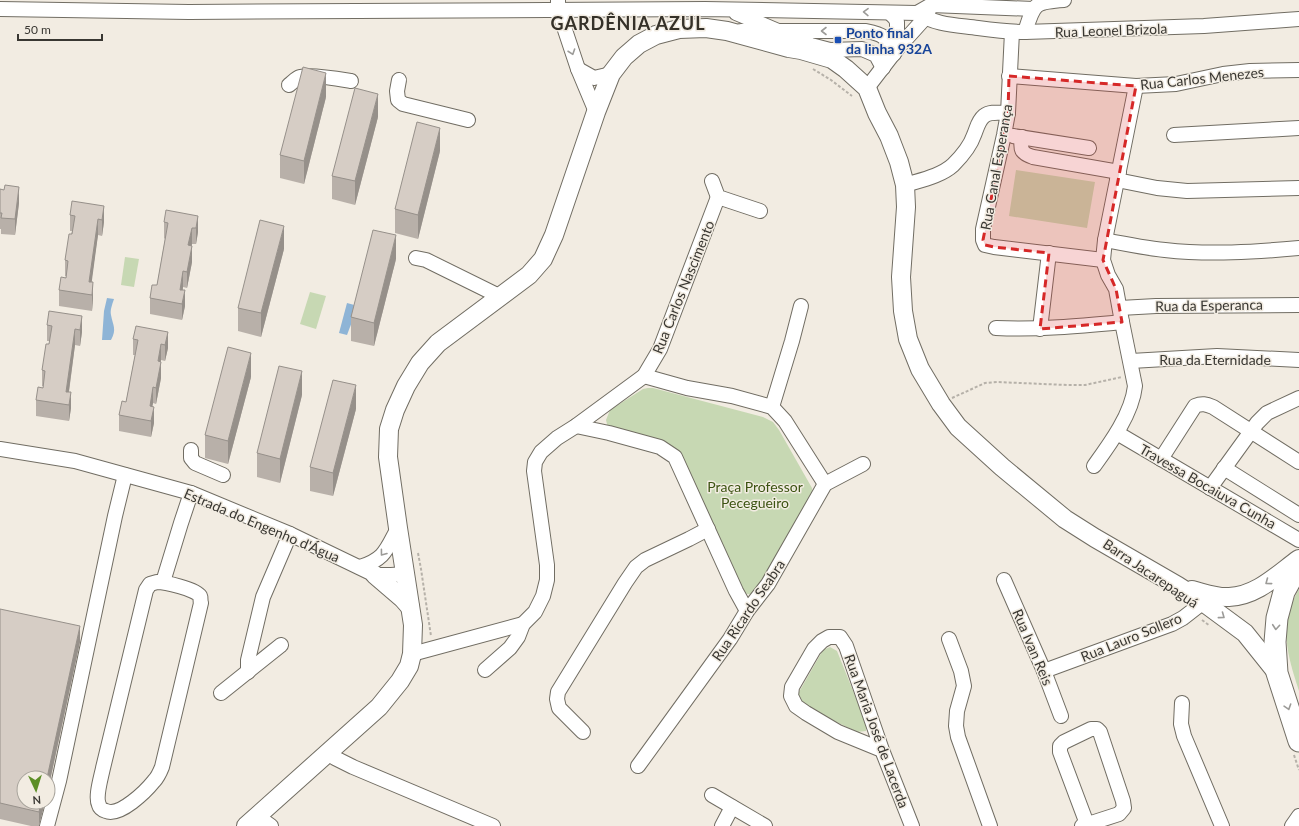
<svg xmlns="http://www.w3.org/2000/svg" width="1299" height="826" font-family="Lato,sans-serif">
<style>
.green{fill:#c7d8b3}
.water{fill:#8eb4d6}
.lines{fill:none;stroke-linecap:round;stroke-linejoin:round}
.minor-casing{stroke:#716d63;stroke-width:16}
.major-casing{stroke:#716d63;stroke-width:20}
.highway-casing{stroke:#716d63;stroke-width:23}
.path{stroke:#b6b1a9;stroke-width:2;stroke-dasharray:3 2;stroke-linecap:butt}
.minor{stroke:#fff;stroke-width:14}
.major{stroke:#fff;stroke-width:18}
.highway{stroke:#fff;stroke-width:21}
.wall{fill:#b8b0a9}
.shaded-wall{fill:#96908a}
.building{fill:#d6cdc5;stroke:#96908a}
.oneway{stroke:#9c9b98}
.marked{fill:#d62828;fill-opacity:0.2;stroke:#d62828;stroke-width:3;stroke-dasharray:8 5;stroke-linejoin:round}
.transit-dot{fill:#1a4fb4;stroke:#f2ece2;stroke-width:1.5}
.labels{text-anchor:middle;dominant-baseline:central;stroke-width:3;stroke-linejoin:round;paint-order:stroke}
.street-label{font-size:14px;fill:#393732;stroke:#f2ece2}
.transit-label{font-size:14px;font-weight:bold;fill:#164399;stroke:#f2ece2;text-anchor:start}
.park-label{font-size:14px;fill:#3c5312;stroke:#f2ece2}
.district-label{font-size:18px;font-weight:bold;letter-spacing:1px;fill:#353129;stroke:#f2ece2}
</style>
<rect width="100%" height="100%" fill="#f2ece2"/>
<g class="green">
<path d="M1016,170l79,12 -8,46 -78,-12z"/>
<path d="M125,257l14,2 -5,28 -13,-2z"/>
<path d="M310,292l16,4 -10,33 -16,-5z"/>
<path d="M648,388h5l110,29 10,5 6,8 33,58 1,8 -59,99 -7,-1 -5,-3 -66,-138 -68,-25 -2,-8 4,-10 33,-21z"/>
<path d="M1299,589v102c-12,-37 -21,-66 0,-102z"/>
<path d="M830,647l7,4 29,72v8l-9,1 -55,-27 -4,-6 1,-7 24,-42z"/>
</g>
<g class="water">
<path d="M107,298l7,1c-2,6 -4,11 -3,16 2,11 6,14 0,25h-9l2,-29z"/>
<path d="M347,303l11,3 -11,29 -8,-2z"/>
</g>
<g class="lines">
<g class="minor-casing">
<g id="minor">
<path d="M558,0v9l20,60 18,43"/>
<path d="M0,9l189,3 516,-3 212,4 14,-8 102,4"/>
<path d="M736,13l75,32 19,5 32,-1 14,6 7,13"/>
<path d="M917,13c19,12 39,12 61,15 15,2 31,4 47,4l179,-6 95,-7"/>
<path d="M741,31h125c20,4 19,6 28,23"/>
<path d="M1012,32l-4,81 -4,22 -21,94v11l2,5 9,2 109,13"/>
<path d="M1025,32c9,-28 8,-30 39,-32"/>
<path d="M897,49l28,-31 4,-8"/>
<path d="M578,69l16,9 17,-4"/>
<path d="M1009,76l127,10 40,-2 47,-10 27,-3 49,-1"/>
<path d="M399,80l-2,11 1,9 5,4 65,16"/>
<path d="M289,85c4,-3 7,-7 11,-8 11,-3 39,2 51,4"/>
<path d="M867,88l30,-39v-27l-2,-4 -5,-5"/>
<path d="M1174,135l125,-7"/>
<path d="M1013,136l76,12"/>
<path d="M1022,137c-2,13 -1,16 11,20l86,15"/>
<path d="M1117,180l40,8 30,3 112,-3"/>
<path d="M712,181l6,16 42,14"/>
<path d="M905,185c16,-5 36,-9 48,-20 9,-9 17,-18 21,-30 3,-7 4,-14 10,-19 6,-5 16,-3 24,-3"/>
<path d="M1105,240c20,4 40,8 60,10 44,5 90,2 134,-2"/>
<path d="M416,258l10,2 75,37"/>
<path d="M1120,308l36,-2 143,-1"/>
<path d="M996,328c43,2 84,-2 126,-6"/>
<path d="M1040,329l9,-76"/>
<path d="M1131,361l86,-5 82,4"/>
<path d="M644,376l43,12 45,8 40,11 13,14 40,63"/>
<path d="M772,407l20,-66 9,-35"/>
<path d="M576,426l33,7 51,14 15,10 61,134 11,20"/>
<path d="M1117,433l182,107"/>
<path d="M0,449l75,12 116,32 99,41 85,41h16l14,-1"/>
<path d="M191,450v8l4,5 28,12"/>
<path d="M1161,459l34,-53c7,-3 11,-2 18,1l86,55"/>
<path d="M1094,466c16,-22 38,-52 41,-80l-13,-64 -6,-33 -8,-14 -5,-15 2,-20 31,-154"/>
<path d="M1224,468l75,47"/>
<path d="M1210,488l47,-65 10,-10 32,-15"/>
<path d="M360,567c25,-8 26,-17 38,-39"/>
<path d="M1004,580l40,91 17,45"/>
<path d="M157,582c7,0 39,7 43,14 1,2 0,4 1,7l-39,164c-2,5 -4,10 -8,14 -8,10 -34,36 -48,30 -3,-1 -6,-2 -7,-6 -4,-8 2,-27 4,-37l43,-178 4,-6z"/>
<path d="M163,582l18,-59 10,-30"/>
<path d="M949,639l12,32 3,15 -7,25 -1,15 2,11 32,89"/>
<path d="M412,654l111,-30"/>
<path d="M485,670l25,-22 8,-11 5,-13 12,-12 8,-16 4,-16v-15l-13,-94 1,-9 6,-10 16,-14 19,-12 68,-50 16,-27 58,-152"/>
<path d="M1044,671l128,-47 11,-6 27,-21"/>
<path d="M248,672v-12l15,-63 27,-63"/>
<path d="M221,693l60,-48"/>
<path d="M1182,703l-1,21 3,12 38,90"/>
<path d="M583,732l-24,-24 -2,-9 1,-7 67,-109 11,-16 9,-7 44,-21 19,-10"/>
<path d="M882,750l-44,-18 -32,-19 -10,-7 -5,-10 1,-9 22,-38 8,-8 7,-4h11l6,9 36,104 30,76"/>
<path d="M328,753l7,5 18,9 140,59"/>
<path d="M638,766l92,-127 17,-28 21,-27 57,-100 38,-20"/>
<path d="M712,795l53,31"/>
<path d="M257,816l14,10"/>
<path d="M47,826l12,-45 56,-265 10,-41"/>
<path d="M722,826l10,-19"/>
<path d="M1082,826l37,-12 5,-6 -1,-7 -23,-69 -3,-3h-6l-27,13 -4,4v6l27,72"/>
<path d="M1292,826l7,-10"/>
</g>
</g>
<g class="major-casing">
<g id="major">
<path d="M375,575l28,24 7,8"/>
<path d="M1192,590c12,3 25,8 37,7 28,-1 49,-23 70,-38"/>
<path d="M246,826l133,-119 21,-26 9,-15 3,-12 1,-29 -15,-97 -10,-71 1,-28 6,-19 11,-24 14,-23 18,-20 91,-68 14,-16 11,-24 42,-123 15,-38 13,-17 15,-13 17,-9 23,-6 27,-1 21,3 62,17 12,2 31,9 14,10 21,19 10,25 12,23 10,26 6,23 1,22 -5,70 2,34 5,28 12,30 21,35 17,23 44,40 63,52 30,19 83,48 25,16 42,31 32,40"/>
</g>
</g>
<g class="highway-casing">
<path id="highway" d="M1299,565l-15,27 -7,26 -2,24 2,31 22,68"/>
</g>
<g class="path">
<path d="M813,69l18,11 21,16"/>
<path d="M952,398l33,-15 12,-1 70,3h18l37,-8"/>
<path d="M418,553l3,16 10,67"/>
<path d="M1202,620l8,6"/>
<path d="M1294,755l5,15"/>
</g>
<use href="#minor" class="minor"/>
<use href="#major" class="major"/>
<use href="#highway" class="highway"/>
</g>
<g class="wall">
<path d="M326,97l-22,87 -24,-6v-23z"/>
<path d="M378,117l-23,88 -23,-6v-23z"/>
<path d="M440,151l-22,88 -23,-6v-24z"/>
<path d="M0,189l19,14 -4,32 -14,-1v-5h-1z"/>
<path d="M104,206v16l-2,14 -4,-1 -7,47 2,16 -1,13 -33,-5v-16l7,-12v-2h-1v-16l7,-29h-2v-16z"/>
<path d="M198,216v16l-2,12h-4v18l-5,26 -4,-1v3l2,16 -3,14 -32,-6v-16l7,-13 8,-46 -1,-1v-16z"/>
<path d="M284,249l-23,88 -23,-6v-23z"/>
<path d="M396,259l-22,87 -23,-5v-24z"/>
<path d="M82,316v16l-2,14 -5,-1 -6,47 2,16 -2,13 -33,-5v-16l7,-12v-2h-1v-16l8,-29h-3v-16z"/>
<path d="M168,332v16l-3,13 -4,-1v18l-5,26 -3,-1 -1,3 2,17 -3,14 -32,-6v-16l7,-13 9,-47h-2v-16z"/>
<path d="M251,377l-23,87 -23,-6v-23z"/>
<path d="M302,395l-22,88 -23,-6v-24z"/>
<path d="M356,409l-23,87 -23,-5v-24z"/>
<path d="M0,609l80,33 -32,148v-12l-24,24h21l-6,24h-8l-31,-7z"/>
</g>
<g class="shaded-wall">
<path d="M326,73v24l-22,87v-23z"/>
<path d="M378,94v23l-23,88v-24z"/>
<path d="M440,128v23l-22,88v-24z"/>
<path d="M19,187v16l-4,32v-16z"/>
<path d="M104,206v16l-2,14v-16z"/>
<path d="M198,216v16l-2,12v-16z"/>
<path d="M98,219v16l-8,60 -1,-13z"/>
<path d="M284,226v23l-23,88v-24z"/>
<path d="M192,228v16l-4,17v-16z"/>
<path d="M396,235v24l-22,87v-23z"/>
<path d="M192,246v16l-5,26v-16z"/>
<path d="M183,271v16l-3,17v-14z"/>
<path d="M93,282v16l-1,13v-16z"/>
<path d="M185,290v16l-3,14v-16z"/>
<path d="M82,316v16l-2,14v-16z"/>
<path d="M75,329v16l-8,60 -1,-13z"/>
<path d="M168,332v16l-3,13v-16z"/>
<path d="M161,344v16l-3,17v-16z"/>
<path d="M251,353v24l-23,87v-23z"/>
<path d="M161,362v16l-5,26v-16z"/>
<path d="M302,371v24l-22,88v-24z"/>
<path d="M356,385v24l-23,87v-23z"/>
<path d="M153,387v16l-3,19v-16z"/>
<path d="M71,392v16l-2,13v-16z"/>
<path d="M154,407v16l-3,14v-16z"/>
<path d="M80,626v16l-32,148v-12h-1z"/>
<path d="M41,802h4l-6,24v-14z"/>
</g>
<g class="building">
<path d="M303,67l23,6 -22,88 -24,-6z"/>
<path d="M355,88l23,6 -23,87 -23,-5z"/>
<path d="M417,122l23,6 -22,87 -23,-6z"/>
<path d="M5,185l14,2 -4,32 -14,-1 1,-5h-2v-24l4,1z"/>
<path d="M72,201l32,5 -2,14 -4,-1 -9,63h4l-1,13 -33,-5 2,-13 5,1 2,-17 -3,-1 4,-26h3l3,-18 -5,-1z"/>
<path d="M166,210l32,6 -2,12h-4l-4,17 4,1 -5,26 -4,-1 -3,19h5l-3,14 -32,-6 2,-13h5l11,-62 -4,-1z"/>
<path d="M260,220l24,6 -23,87 -23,-5z"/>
<path d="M373,230l23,5 -22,88 -23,-6z"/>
<path d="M49,311l33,5 -2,14 -5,-1 -9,63h5l-2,13 -33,-5 2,-13 5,1 2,-17 -3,-1 4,-26h3l3,-18 -5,-1z"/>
<path d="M136,326l32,6 -3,13 -4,-1 -3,17 3,1 -5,26 -3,-1 -3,19 4,1 -3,14 -32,-6 3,-14 4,1 12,-62 -5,-1z"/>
<path d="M228,347l23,6 -23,88 -23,-6z"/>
<path d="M279,366l23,5 -22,88 -23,-6z"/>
<path d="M333,380l23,5 -23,88 -23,-6z"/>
<path d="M0,609l80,17 -33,152h-23v24h17l-2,10 -39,-9z"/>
</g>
<defs><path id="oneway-chevron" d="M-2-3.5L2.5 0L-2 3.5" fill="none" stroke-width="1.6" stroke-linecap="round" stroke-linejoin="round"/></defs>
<g class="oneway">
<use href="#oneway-chevron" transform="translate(866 12) rotate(-179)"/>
<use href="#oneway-chevron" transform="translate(824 31) rotate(-180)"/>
<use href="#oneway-chevron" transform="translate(572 52) rotate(71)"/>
<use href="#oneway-chevron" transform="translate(383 553) rotate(127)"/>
<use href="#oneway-chevron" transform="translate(1268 582) rotate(143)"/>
<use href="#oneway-chevron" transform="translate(1222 616) rotate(36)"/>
<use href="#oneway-chevron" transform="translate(1276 627) rotate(95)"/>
<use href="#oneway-chevron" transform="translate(1288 707) rotate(72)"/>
</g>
<path class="marked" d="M1009,76l127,10 -33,174 13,29 6,33 -82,7 9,-76 -55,-6 -9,-2 -2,-5 25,-127z"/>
<rect class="transit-dot" x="834" y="36" width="8" height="8" rx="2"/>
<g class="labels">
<g class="street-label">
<text transform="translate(1111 30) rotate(-2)">Rua Leonel Brizola</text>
<text transform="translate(1202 78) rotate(-6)">Rua Carlos Menezes</text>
<text transform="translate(996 167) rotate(-80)">Rua Canal Esperança</text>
<text transform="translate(683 287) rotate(-68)">Rua Carlos Nascimento</text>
<text transform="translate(1209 305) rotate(-1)">Rua da Esperanca</text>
<text x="1215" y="359">Rua da Eternidade</text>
<text transform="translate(1208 486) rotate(30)">Travessa Bocaiuva Cunha</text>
<text transform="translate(262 525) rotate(23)">Estrada do Engenho d'Água</text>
<text transform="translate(1151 573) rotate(34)">Barra Jacarepaguá</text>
<text transform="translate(748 610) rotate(-56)">Rua Ricardo Seabra</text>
<text transform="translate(1131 637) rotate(-22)">Rua Lauro Sollero</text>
<text transform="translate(1033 647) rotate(67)">Rua Ivan Reis</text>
<text transform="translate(877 731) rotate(70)">Rua Maria José de Lacerda</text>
</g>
<g class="transit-label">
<text x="846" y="32">Ponto final<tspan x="846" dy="16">da linha 932A</tspan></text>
</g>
<g class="park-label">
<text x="755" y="486">Praça Professor<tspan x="755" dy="16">Pecegueiro</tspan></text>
</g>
<g class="district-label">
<text x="628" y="23">GARDÊNIA AZUL</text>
</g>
</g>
<g transform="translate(36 790) rotate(176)"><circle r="19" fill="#f2ece2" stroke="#a8a49c"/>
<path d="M0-3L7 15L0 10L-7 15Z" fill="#5c8e26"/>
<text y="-6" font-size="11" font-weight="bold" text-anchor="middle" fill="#393732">N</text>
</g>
<path d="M18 34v6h84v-6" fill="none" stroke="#393732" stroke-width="2"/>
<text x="24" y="34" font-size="12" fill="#393732" stroke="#f2ece2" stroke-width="3" paint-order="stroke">50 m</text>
</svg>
